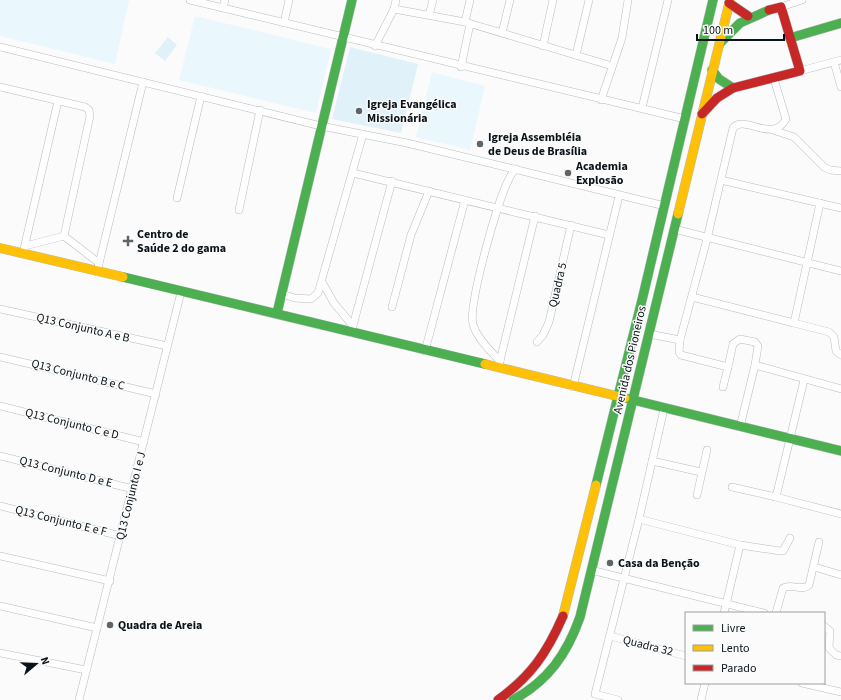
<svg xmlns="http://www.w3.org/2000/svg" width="841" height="700" font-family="'Source Sans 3',sans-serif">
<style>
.built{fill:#eaf7fd}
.green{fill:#e0f1fa}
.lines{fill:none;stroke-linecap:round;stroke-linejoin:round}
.street-casing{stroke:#b7bcbf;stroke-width:8}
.fast-casing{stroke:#b7bcbf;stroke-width:10}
.slow-casing{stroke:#b7bcbf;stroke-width:10}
.jam-casing{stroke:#b7bcbf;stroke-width:10}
.street{stroke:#fefefe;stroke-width:7}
.fast{stroke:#4caf50;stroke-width:9}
.slow{stroke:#ffc107;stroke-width:9}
.jam{stroke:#c62828;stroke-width:9}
.poi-dot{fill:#5e6468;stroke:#fbfbfb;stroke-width:1.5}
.labels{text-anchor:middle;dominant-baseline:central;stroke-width:3;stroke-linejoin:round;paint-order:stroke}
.poi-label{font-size:12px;font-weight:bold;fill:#091319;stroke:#fbfbfb;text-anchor:start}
.street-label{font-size:12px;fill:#091319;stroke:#fbfbfb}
</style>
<rect width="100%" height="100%" fill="#fbfbfb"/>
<g class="built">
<path d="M0,0h129l-14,64 -115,-28z"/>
<path d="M195,16l136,33 -15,64 -137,-33z"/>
<path d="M432,72l53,14 -15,64 -54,-13z"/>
</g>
<g class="green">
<path d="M168,37l9,8 -12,16 -10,-8z"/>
<path d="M350,47l68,17 -17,69 -69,-14z"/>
</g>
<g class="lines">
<g class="street-casing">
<g id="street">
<path d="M190,0l495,119"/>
<path d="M781,7l21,-7"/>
<path d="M223,8l2,-8"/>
<path d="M394,9l71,13 147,44"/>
<path d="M429,15l4,-15"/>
<path d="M465,22l5,-22"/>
<path d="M284,23l5,-23"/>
<path d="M502,33l8,-33"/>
<path d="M375,46l19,-37 2,-9"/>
<path d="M543,46l10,-46"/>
<path d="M0,47l321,79 86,17 258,63"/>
<path d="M576,55l13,-55"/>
<path d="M834,62l7,25"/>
<path d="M461,67l9,-43"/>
<path d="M800,71l41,-11"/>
<path d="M0,87l85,20 4,3 1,6 -26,120"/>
<path d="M601,100l21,-62 6,-38"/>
<path d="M642,108l26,-108"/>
<path d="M773,130l21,7 30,30 6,3 11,1"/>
<path d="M353,173l256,62"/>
<path d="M721,180l120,28"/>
<path d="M177,198l24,-102"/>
<path d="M239,210l21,-100"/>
<path d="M674,229l167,42"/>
<path d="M64,236l35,27"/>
<path d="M25,246l39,-10"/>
<path d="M23,253l35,-152"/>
<path d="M97,272l46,-190"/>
<path d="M322,282l12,21 19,23"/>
<path d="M282,294l13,4 16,1 7,-6 45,-159"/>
<path d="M692,297l102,26 26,-120"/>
<path d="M392,307l19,-72 18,-44"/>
<path d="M0,309l167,37"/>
<path d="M794,323l35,9 5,5 2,14 5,4"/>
<path d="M351,333l41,-152"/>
<path d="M649,334l31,6"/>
<path d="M537,342l6,-7 6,-13 22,-97"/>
<path d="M425,351l40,-151"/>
<path d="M0,357l156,37"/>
<path d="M500,361c-9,-9 -24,-24 -27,-37 -5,-19 25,-125 36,-145 1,-3 4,-7 7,-10"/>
<path d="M499,365l36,-149"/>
<path d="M728,367l5,-23 7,-5 15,3 3,4 -3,19 86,24"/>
<path d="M573,387l46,-191"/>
<path d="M723,387l5,-20 -47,-12 -2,-3 1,-12 27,-101 26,-111c11,-14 40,16 53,-9l-12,-40"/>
<path d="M0,406l144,36"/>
<path d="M740,427l15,-62"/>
<path d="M0,456l133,33"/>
<path d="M652,461l49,11"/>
<path d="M732,487l44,10 28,-117"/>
<path d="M697,495l10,-45"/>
<path d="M776,497l65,17"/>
<path d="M0,506l121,30"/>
<path d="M639,519l101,26 40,6h3l7,-13"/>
<path d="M0,556l110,25"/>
<path d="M814,567l27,8"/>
<path d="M591,570l173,43"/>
<path d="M0,606l97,22"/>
<path d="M724,613l16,-68"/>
<path d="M776,613l7,-25c9,-5 19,4 26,-3l10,-43"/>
<path d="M824,626l6,5 -1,17 7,7 5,1"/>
<path d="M610,636l76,20"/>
<path d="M0,653l86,17"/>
<path d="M802,683l39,9"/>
<path d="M79,700l102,-408"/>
<path d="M618,700l-23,-6 44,-175 25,-110"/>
<path d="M701,700l4,-17"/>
</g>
</g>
<g class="fast-casing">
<g id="fast">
<path d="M790,38l51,-15"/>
<path d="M720,43l20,-20 29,-13"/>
<path d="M712,70l7,9 14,9"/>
<path d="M123,277l362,87"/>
<path d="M277,313l75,-313"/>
<path d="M625,398l216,53"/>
<path d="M596,485l47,-189 70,-296"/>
<path d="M513,700c35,-19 54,-46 67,-83l98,-403"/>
</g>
</g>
<g class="slow-casing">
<g id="slow">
<path d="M678,214l52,-214"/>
<path d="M0,248l123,29"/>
<path d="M485,364l140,34"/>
<path d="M563,616l33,-131"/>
</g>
</g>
<g class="jam-casing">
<g id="jam">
<path d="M729,3l19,13"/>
<path d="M702,114l15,-16 16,-10 67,-17 -19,-64 -12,3"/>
<path d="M498,700c33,-24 49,-47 65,-84"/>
</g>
</g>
<use href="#street" class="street"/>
<use href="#fast" class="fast"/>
<use href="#slow" class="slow"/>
<use href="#jam" class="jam"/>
</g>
<g class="poi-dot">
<circle cx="359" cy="111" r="4"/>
<circle cx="480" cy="144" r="4"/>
<circle cx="568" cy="173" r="4"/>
<path d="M126 235h4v4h4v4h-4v4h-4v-4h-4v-4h4z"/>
<circle cx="610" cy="563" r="4"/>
<circle cx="110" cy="625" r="4"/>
</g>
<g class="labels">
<g class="poi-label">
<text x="367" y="104">Igreja Evangélica<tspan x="367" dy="14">Missionária</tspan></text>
<text x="488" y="137">Igreja Assembléia<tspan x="488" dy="14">de Deus de Brasília</tspan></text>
<text x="576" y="166">Academia<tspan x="576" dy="14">Explosão</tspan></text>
<text x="137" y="234">Centro de<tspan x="137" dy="14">Saúde 2 do gama</tspan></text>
<text x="618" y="563">Casa da Benção</text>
<text x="118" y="625">Quadra de Areia</text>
</g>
<g class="street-label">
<text transform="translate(558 285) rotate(-77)">Quadra 5</text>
<text transform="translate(83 328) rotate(13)">Q13 Conjunto A e B</text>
<text transform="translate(630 360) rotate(-77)">Avenida dos Pioneiros</text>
<text transform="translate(78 375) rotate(14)">Q13 Conjunto B e C</text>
<text transform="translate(72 424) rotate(14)">Q13 Conjunto C e D</text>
<text transform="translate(66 472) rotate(14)">Q13 Conjunto D e E</text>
<text transform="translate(131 496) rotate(-76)">Q13 Conjunto I e J</text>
<text transform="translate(61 521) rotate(14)">Q13 Conjunto E e F</text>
<text transform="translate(648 646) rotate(14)">Quadra 32</text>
</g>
</g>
<rect x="685" y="612" width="140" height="72" fill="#fbfbfb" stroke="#9a9ea1"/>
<rect x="693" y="625" width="20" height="6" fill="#4caf50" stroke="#9a9ea1"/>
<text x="721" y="632" font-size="12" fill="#091319">Livre</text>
<rect x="693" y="645" width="20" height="6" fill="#ffc107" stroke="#9a9ea1"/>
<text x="721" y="652" font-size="12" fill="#091319">Lento</text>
<rect x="693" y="665" width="20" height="6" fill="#c62828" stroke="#9a9ea1"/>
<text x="721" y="672" font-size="12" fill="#091319">Parado</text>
<g transform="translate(36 664) rotate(71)" stroke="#fbfbfb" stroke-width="3" paint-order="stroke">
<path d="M0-3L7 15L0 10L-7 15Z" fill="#091319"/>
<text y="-6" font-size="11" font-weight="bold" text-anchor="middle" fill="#091319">N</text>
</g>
<path d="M697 34v6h87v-6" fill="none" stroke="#091319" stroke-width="2"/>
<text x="703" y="34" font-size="12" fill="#091319" stroke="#fbfbfb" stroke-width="3" paint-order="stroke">100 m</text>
</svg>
